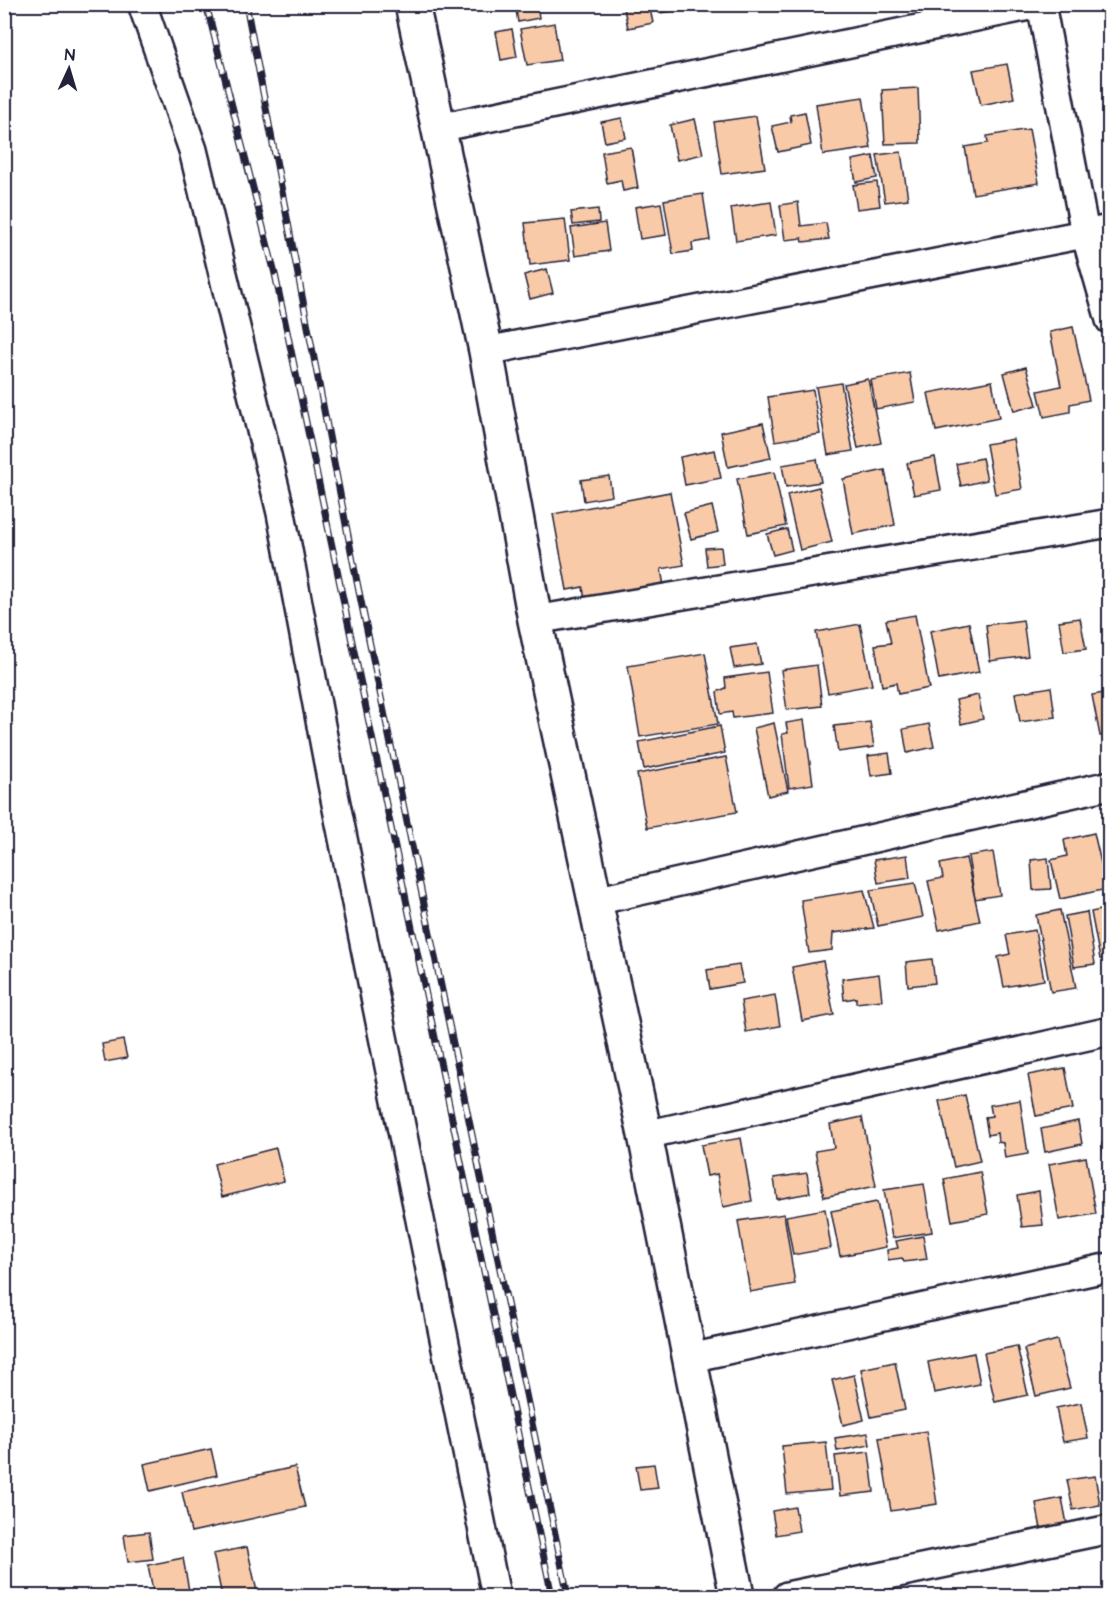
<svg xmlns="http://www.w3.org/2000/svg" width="1114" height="1601" font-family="'Architects Daughter',sans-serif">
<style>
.building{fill:#f9caa8;stroke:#22223b;stroke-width:1.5}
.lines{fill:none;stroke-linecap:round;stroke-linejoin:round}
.street-casing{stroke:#22223b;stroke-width:32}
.secondary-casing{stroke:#22223b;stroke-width:38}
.street{stroke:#fff;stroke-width:27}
.secondary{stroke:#fff;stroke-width:33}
.rail-casing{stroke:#22223b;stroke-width:7}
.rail{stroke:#fff;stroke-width:4.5;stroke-dasharray:14;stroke-linecap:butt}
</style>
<rect width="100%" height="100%" fill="#fff"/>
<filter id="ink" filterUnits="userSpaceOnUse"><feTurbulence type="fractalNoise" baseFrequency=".0167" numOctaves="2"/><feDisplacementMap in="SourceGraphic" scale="12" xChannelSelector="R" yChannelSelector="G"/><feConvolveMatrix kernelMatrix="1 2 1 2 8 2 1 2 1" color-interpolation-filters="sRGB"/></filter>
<g filter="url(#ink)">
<g class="building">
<path d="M515,4h22l2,14 -21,4z"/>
<path d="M623,4h26l4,19 -25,5z"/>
<path d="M658,4h22l1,6 -22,3z"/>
<path d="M554,23l6,37 -33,5 -7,-36z"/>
<path d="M512,29l5,28 -16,3 -5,-28z"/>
<path d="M1007,64l7,34 -33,7 -8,-35z"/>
<path d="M918,88l2,55 -35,1 -3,-54z"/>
<path d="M863,97l8,51 -48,7 -7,-51z"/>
<path d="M805,112l6,33 -33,7 -6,-26 19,-4 -1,-7z"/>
<path d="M756,116l9,52 -43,6 -8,-52z"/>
<path d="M622,118l4,20 -21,4 -4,-20z"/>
<path d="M695,119l8,35 -26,6 -7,-35z"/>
<path d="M1029,129l10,54 -66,11 -8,-47 23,-4 -1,-7z"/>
<path d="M631,147l7,41 -15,3 -2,-11 -14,3 -5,-31z"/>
<path d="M901,152l7,47 -23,3 -8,-47z"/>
<path d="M873,156l4,22 -21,4 -4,-22z"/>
<path d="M877,182l3,24 -23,3 -4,-24z"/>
<path d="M703,194l7,46 -18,3 1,8 -20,3 -9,-54z"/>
<path d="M771,202l5,33 -40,6 -5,-33z"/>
<path d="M798,202l3,24 25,-3 3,16 -26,3 -1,-4 -17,2 -5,-35z"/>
<path d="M661,203l5,32 -26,4 -5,-32z"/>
<path d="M598,209l1,13 -26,3 -2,-13z"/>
<path d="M565,219l5,41 -40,5 -5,-42z"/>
<path d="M605,223l4,28 -34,5 -4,-28z"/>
<path d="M547,269l6,24 -23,6 -6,-24z"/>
<path d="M1073,327l16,73 -19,4v8l-26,5 -6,-26 23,-5 -11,-54z"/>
<path d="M1026,367l11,38 -23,6 -10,-38z"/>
<path d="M910,373l5,29 -39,7 -5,-29z"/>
<path d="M868,379l13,64 -23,5 -14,-64z"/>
<path d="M992,381l7,37 -63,13 -8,-38z"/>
<path d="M841,383l12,68 -25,4 -12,-68z"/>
<path d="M813,390l7,44 -45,7 -7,-44z"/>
<path d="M763,423l8,35 -43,9 -7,-35z"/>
<path d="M1013,439l9,50 -27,5 -9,-50z"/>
<path d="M715,450l6,28 -36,7 -5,-28z"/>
<path d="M935,457l6,33 -27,5 -7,-32z"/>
<path d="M982,458l5,22 -26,6 -5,-22z"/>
<path d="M817,459l4,23 -35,5 -4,-22z"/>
<path d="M885,470l10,55 -42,9 -10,-55z"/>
<path d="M774,472l12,54 -38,8 -11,-55z"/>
<path d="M609,476l3,20 -28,5 -3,-21z"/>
<path d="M819,487l13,55 -32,8 -13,-55z"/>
<path d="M670,492l14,73 -23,4 3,17 -79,15 -2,-14 -16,3 -14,-76z"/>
<path d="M712,506l6,26 -27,7 -7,-26z"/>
<path d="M787,529l5,21 -19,5 -6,-21z"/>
<path d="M721,547l2,17 -16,2 -2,-18z"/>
<path d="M915,615l14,73 -31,6 -2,-11 -14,3 -7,-41 16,-2 -5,-23z"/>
<path d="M1080,618l6,31 -22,3 -5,-31z"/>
<path d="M1023,620l5,36 -38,5 -4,-36z"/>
<path d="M969,623l10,49 -40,8 -9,-49z"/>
<path d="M860,624l12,61 -44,8 -12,-61z"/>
<path d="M757,644l4,20 -27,4 -4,-20z"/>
<path d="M705,653l13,71 -78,13 -12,-71z"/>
<path d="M817,665l5,41 -35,4 -6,-40z"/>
<path d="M767,672l6,41 -40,5 -1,-6 -12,2 -3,-22 9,-4 -1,-10z"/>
<path d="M1051,687l4,30 -35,5 -5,-29z"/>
<path d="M1110,692v43l-10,1 -8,-41z"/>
<path d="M978,695l5,24 -22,5 -5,-24z"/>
<path d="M804,720l9,64 -24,4 -7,-54 6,-1 -2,-10z"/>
<path d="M870,722l4,25 -36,5 -4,-26z"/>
<path d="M774,723l14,68 -20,5 -14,-68z"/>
<path d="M929,724l5,23 -27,6 -4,-24z"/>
<path d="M720,726l5,27 -81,16 -5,-27z"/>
<path d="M889,753l3,20 -21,3 -3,-20z"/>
<path d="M726,757l11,55 -90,16 -10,-54z"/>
<path d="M1094,833l13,56 -47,10 -9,-39 16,-4 -3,-16z"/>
<path d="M993,852l7,43 -25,4 -7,-43z"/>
<path d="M907,855l3,23 -32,5 -4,-23z"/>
<path d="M966,858l14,63 -41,9 -11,-49 15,-3 -3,-14z"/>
<path d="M1048,858l3,31 -18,1 -2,-30z"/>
<path d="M915,883l8,34 -45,9 -8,-36z"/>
<path d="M864,890l10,38 -41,5 -1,17 -23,3 -8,-53z"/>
<path d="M1110,908v49l-10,2 -9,-47z"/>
<path d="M1060,910l16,78 -25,4 -15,-77z"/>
<path d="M1087,912l8,52 -21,3 -9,-51z"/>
<path d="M1035,930l9,50 -40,7 -6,-30 12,-3 -4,-19z"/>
<path d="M932,959l3,24 -27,3 -2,-24z"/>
<path d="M823,961l11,54 -32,6 -10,-54z"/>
<path d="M739,965l4,18 -33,6 -3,-19z"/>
<path d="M879,974l3,26 -26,3v-5l-12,2 -2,-21z"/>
<path d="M775,995l5,31 -34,6 -5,-31z"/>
<path d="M123,1040l4,18 -22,4 -3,-18z"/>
<path d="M1065,1068l8,41 -37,7 -8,-41z"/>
<path d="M965,1095l15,66 -26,6 -15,-66z"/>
<path d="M1020,1100l8,54 -23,4 -2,-15 -5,-1 -1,-9 -9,2 -3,-18 7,-1 -2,-11z"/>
<path d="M862,1117l14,69 -52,11 -9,-46 19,-3 -4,-24z"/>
<path d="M1078,1121l4,23 -37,8 -4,-23z"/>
<path d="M741,1138l11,63 -29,6 -6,-33 -10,2 -6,-31z"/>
<path d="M1110,1142v35h-3l-5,-34z"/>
<path d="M276,1148l8,33 -62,16 -8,-33z"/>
<path d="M1086,1157l10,57 -37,6 -10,-56z"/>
<path d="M980,1172l8,42 -36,7 -8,-42z"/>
<path d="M807,1173l3,20 -33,6 -3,-21z"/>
<path d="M924,1184l8,48 -40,6 -8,-48z"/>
<path d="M1039,1191l4,34 -21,2 -5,-32z"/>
<path d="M877,1202l9,45 -46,9 -9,-45z"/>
<path d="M825,1209l6,39 -38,7 -7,-39z"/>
<path d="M784,1214l11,70 -45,8 -12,-71z"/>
<path d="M923,1236l4,23 -23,3 -2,-4 -14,2 -1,-10 11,-2 -2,-7z"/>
<path d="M1057,1340l13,48 -34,8 -12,-47z"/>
<path d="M1017,1346l11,49 -33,7 -11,-49z"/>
<path d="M974,1353l6,31 -46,9 -6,-31z"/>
<path d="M895,1362l10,48 -34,7 -10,-48z"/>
<path d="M854,1375l10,45 -21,5 -11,-45z"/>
<path d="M1081,1403l7,35 -25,4 -7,-34z"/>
<path d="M926,1431l11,73 -46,7 -12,-73z"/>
<path d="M868,1433l2,12 -33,6 -2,-13z"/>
<path d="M826,1442l5,48 -44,4 -5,-48z"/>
<path d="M211,1449l6,26 -67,16 -6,-27z"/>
<path d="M869,1452l5,40 -34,4 -5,-40z"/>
<path d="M654,1464l4,24 -18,2 -4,-24z"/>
<path d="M295,1467l10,40 -114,25 -9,-40z"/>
<path d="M1095,1476l5,29 -27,5 -6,-30z"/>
<path d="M1062,1498l5,26 -26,5 -5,-26z"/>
<path d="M795,1507l4,24 -23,4 -4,-24z"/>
<path d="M149,1532l4,27 -25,3 -4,-27z"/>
<path d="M247,1547l11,49h-36l-9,-42z"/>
<path d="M183,1558l7,38h-36l-6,-31z"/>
</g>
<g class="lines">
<g class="street-casing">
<g id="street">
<path d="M142,4l51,146 88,363 51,271 164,812"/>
<path d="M1041,4l44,229 25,87"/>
<path d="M438,128l601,-124"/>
<path d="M486,351l624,-122"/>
<path d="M535,620l575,-97"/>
<path d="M595,901l515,-116"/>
<path d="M645,1135l465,-104"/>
<path d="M690,1358l420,-91"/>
<path d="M787,1596l323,-67"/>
</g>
</g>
<g class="secondary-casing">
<path id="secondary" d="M412,4l74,347 49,269 110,515 92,461"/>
</g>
<use href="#street" class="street"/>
<use href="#secondary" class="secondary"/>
<g class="rail-casing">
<g id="rail">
<path d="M206,4l69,270 277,1322"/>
<path d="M246,4l111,578 211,1014"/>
</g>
</g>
<use href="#rail" class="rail"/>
</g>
</g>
<rect width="1114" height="1601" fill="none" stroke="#fff" stroke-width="24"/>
<rect x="12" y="12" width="1090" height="1577" fill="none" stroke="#22223b" stroke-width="2" filter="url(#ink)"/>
<g transform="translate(69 69) rotate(4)" stroke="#ffffff" stroke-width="4.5" paint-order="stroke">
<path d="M0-4.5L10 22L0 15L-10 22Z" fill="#22223b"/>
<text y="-9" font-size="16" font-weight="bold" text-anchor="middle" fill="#22223b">N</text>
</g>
</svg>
